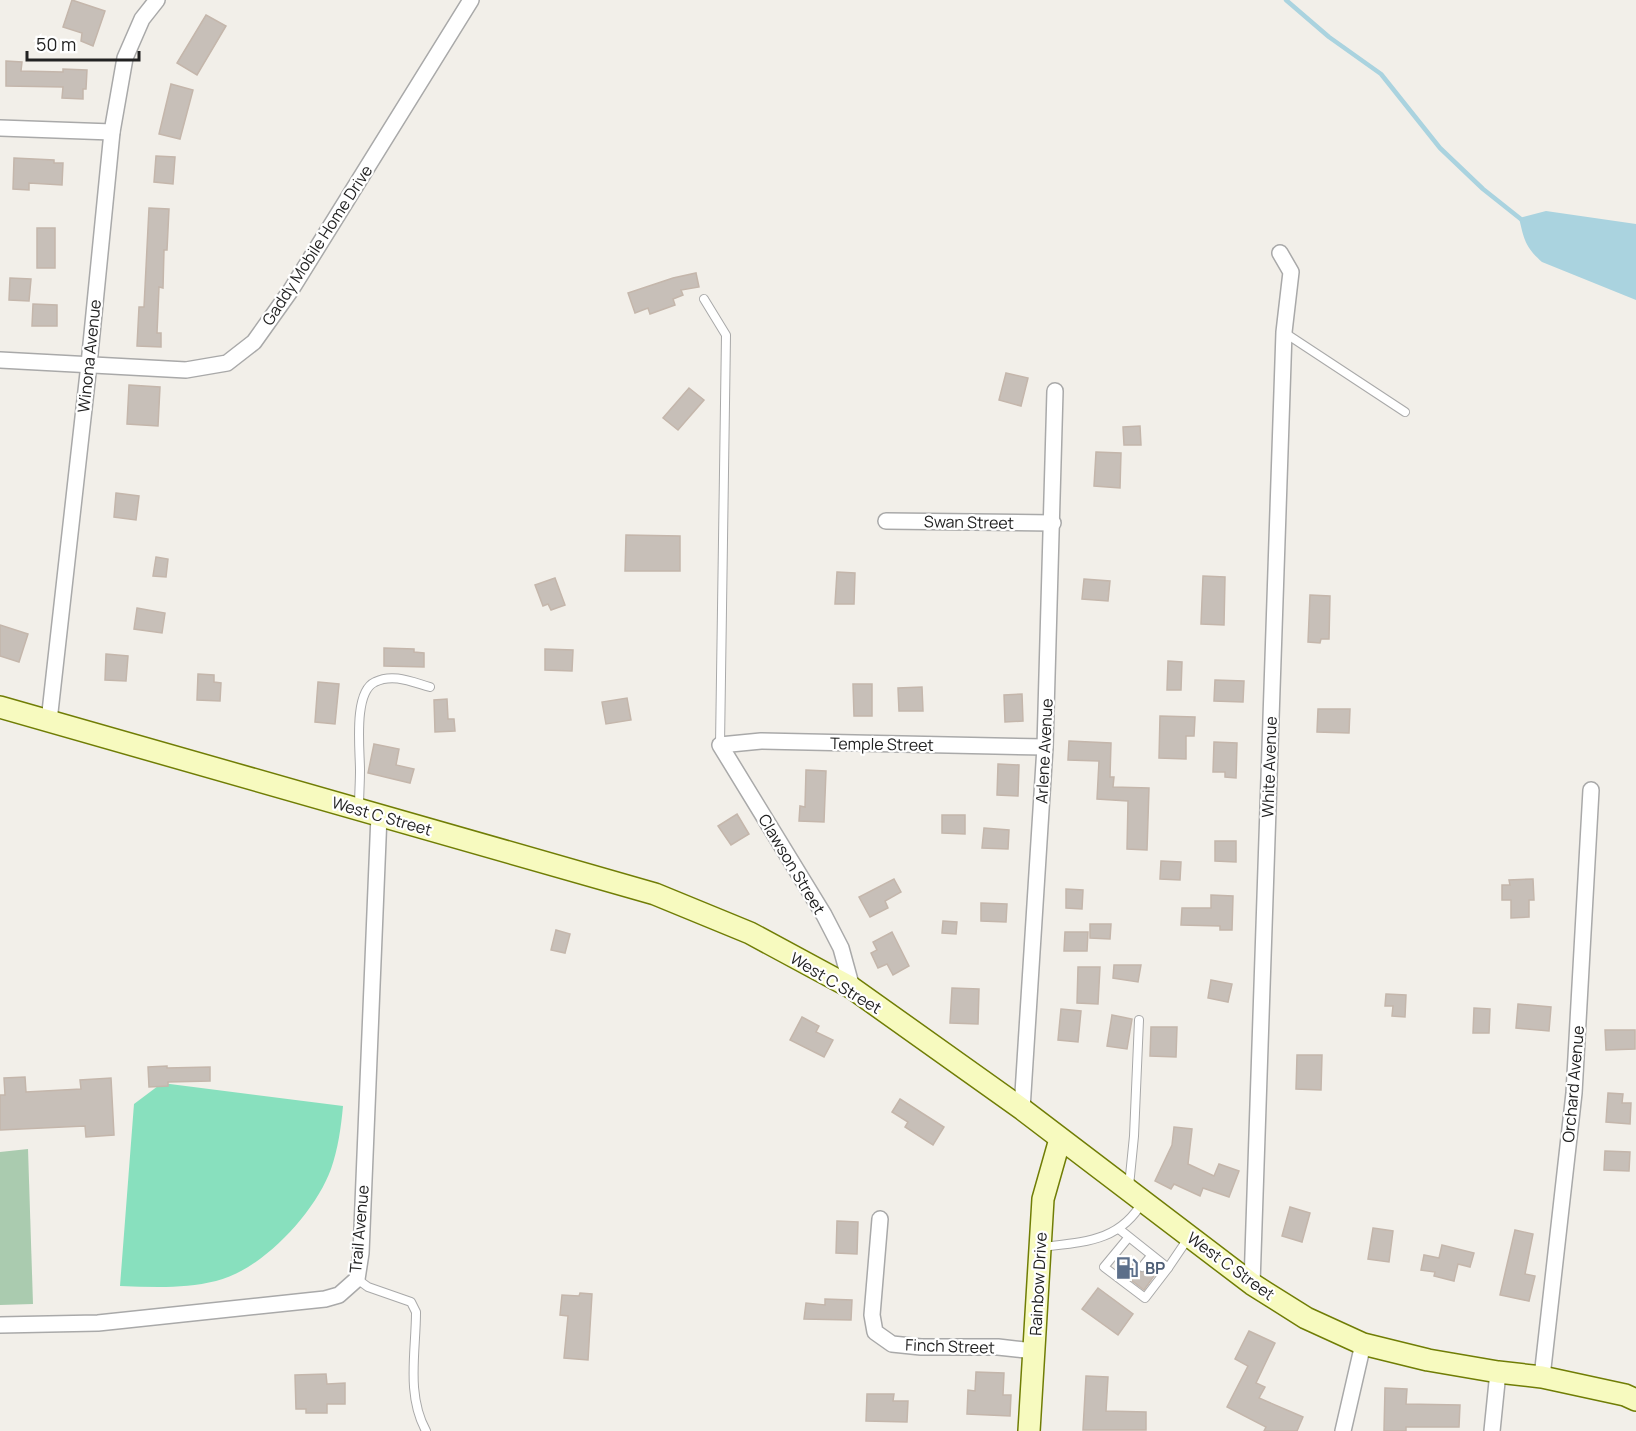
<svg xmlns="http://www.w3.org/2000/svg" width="1636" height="1431" font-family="Manrope,sans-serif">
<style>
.cemetery{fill:#aacbaf}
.pitch{fill:#88e0be}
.water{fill:#aad3df}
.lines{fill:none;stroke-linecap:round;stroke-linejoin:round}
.stream{stroke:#aad3df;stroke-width:4.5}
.building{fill:#c7bfb8;stroke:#c4b6ab;stroke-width:1.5}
.lane-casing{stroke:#a9a9a9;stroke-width:10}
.street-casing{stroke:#a9a9a9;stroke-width:18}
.secondary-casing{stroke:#707d05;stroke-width:24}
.lane{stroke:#fff;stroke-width:8}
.street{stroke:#fff;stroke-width:15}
.secondary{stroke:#f7fabf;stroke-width:21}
.labels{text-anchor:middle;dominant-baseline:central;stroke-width:4.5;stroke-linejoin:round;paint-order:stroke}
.street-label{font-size:16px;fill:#222;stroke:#fff}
.service-label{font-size:16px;font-weight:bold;fill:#4e5e75;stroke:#fff;text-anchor:start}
</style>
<rect width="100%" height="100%" fill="#f2efe9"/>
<path class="cemetery" d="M28,1149l5,155 -33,1v-153z"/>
<path class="pitch" d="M162,1083l181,23c-2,22 -5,43 -12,63 -16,44 -69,101 -115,112 -32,8 -64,6 -96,5l14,-182z"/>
<path class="water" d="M1546,211l90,13v76l-94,-38c-17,-15 -18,-23 -23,-44z"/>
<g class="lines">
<path class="stream" d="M1286,0l43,37 52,37 59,74 43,41 39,31"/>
</g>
<g class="building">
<path d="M72,0l33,11 -12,35 -12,-5 1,-8 -19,-6z"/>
<path d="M206,15l20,11 -29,49 -20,-12z"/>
<path d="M6,61l16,1 -1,9 42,1v-3l24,1 -1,19h-3v10l-21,-1 1,-11 -57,-1z"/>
<path d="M171,84l22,6 -13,49 -21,-5z"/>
<path d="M156,156l19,1 -2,27 -19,-2z"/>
<path d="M14,158l40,2v3h9l-1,22 -33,-2v7l-16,-1z"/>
<path d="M149,208l20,1 -2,41h-3l-1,38 -4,-1 -2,46h4v14l-24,-1 2,-39h5z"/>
<rect x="37" y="228" width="18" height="40"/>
<path d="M696,273l3,14 -18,3 2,5 -10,4 2,6 -25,9 -2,-6 -13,5 -7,-20 45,-15z"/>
<path d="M10,278l21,1 -2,22 -20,-1z"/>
<path d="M33,304l24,1v21h-25z"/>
<path d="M1006,373l22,5 -7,28 -22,-6z"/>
<path d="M129,385l31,2 -2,39 -31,-2z"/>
<path d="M689,388l15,12 -26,30 -15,-12z"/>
<path d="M1140,426l1,19h-17l-1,-18z"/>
<path d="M1096,452l25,1 -1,35 -26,-2z"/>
<path d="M116,493l23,3 -3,24 -22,-3z"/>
<path d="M626,535l54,1v35h-55z"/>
<path d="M156,557l12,2 -2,18 -13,-1z"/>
<path d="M837,572l18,1 -1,31h-19z"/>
<path d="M1203,576l22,1 -1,48 -23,-1z"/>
<path d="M555,578l10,27 -14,5 -3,-6 -5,2 -8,-21z"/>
<path d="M1084,579l26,2 -2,20 -26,-2z"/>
<path d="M1310,595l20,1 -1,43h-8l-1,4 -12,-1z"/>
<path d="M137,608l28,5 -3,20 -28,-4z"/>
<path d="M0,625l28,9 -9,28 -19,-6z"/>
<path d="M384,648l30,1v3l10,1v14l-40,-1z"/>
<path d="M545,649l28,1 -1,21 -27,-1z"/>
<path d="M106,654l22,2 -2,25 -21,-1z"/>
<path d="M1168,661l14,1 -1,28h-14z"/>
<path d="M198,674l16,1v7l7,1 -1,18 -23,-1z"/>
<path d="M1215,680l29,1 -1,21 -29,-1z"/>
<path d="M318,682l21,2 -4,40 -20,-2z"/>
<path d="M853,684h19v32h-18z"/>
<path d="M922,687l1,24h-24l-1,-23z"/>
<path d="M1022,694l1,27 -18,1 -1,-27z"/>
<path d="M627,698l4,22 -25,4 -4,-22z"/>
<path d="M447,699l1,20h6l1,12 -20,1 -1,-32z"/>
<path d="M1318,709h32l-1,24 -32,-1z"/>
<path d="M1160,716l35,1 -1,19h-8v23l-27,-1z"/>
<path d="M1069,741l42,2 -1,34h4l-1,10 36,1 -2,62 -20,-1 1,-48 -31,-2 2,-38 -31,-1z"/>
<path d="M1214,742l23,1 -1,35 -11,-1v-5h-12z"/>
<path d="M374,744l25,5 -3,16 18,4 -4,14 -42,-10z"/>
<path d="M998,764l21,1 -1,31 -21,-1z"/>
<path d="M806,770l20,1 -2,51 -25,-1 1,-15 5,1z"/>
<path d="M737,814l12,20 -18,11 -13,-19z"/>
<path d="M942,815h23v19l-23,-1z"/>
<path d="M984,828l25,2 -1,19 -26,-1z"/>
<path d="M1215,841h21v21l-21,-1z"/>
<path d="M1161,861l20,1 -1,18 -20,-1z"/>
<path d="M894,879l7,13 -16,9 3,7 -18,9 -11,-20z"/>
<path d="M1533,879l1,21h-5v17l-18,1v-18h-9v-15h8l-1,-5z"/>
<path d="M1066,889l17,1 -1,19 -16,-1z"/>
<path d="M1211,895l22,1 -1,34h-12v-4l-39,-1 1,-17h29z"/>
<path d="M981,903l26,1 -1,18 -25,-1z"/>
<path d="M943,921l14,1 -1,12 -14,-1z"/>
<path d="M1090,924h21l-1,15 -20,-1z"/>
<path d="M556,930l14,4 -5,19 -14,-3z"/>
<path d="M892,932l17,34 -16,9 -6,-11 -9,4 -7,-15 6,-3 -4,-8z"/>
<path d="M1065,932h23l-1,19h-23z"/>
<path d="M1114,965h27l-3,17 -25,-4z"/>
<path d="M1078,967h22l-2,37 -21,-1z"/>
<path d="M1211,980l21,4 -4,18 -20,-4z"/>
<path d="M952,988l27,1 -1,35 -28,-1z"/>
<path d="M1386,994l20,1 -1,22 -13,-1 1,-10h-8z"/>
<path d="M1518,1004l33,3 -2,24 -33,-3z"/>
<path d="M1474,1008l16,1 -1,24h-16z"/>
<path d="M1061,1009l20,2 -3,31 -20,-2z"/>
<path d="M1112,1015l20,4 -5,30 -20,-3z"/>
<path d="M802,1017l17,9 -3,6 17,8 -9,17 -34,-17z"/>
<path d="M1151,1027h26l-1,30 -26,-1z"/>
<path d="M1605,1030h30v19l-29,1z"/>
<path d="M1297,1055h25l-1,35 -25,-1z"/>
<path d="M167,1066v2l43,-1v14l-42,1v4l-19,1 -1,-20z"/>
<path d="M25,1077l1,15 55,-3 -1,-9 31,-2 3,57 -28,2 -1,-11 -85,4v-35h5l-1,-17z"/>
<path d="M1608,1093l15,1 -1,9h9l-1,21 -24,-2z"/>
<path d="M900,1099l44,28 -11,18 -28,-18 3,-5 -16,-10z"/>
<path d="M1174,1127l18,2 -4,35 26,12 5,-12 20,7 -10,26 -26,-9 -3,8 -26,-12 -3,5 -16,-8 17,-36z"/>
<path d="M1605,1151l25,1 -1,19 -25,-1z"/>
<path d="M1290,1207l20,6 -8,29 -20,-6z"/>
<path d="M837,1221l21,1 -1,32 -21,-1z"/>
<path d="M1373,1228l20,3 -4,31 -21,-3z"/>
<path d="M1515,1230l18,4 -8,40 10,2 -6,25 -29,-6z"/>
<path d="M1442,1245l32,8 -4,14 -12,-3 -4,17 -20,-5 1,-4 -14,-2 3,-15 15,3z"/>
<path d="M1127,1257l10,7 -1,5 3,3 8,-1 7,5 -10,14 -26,-20z"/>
<path d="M1098,1288l35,26 -15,21 -36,-26z"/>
<path d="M580,1293l12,1 -4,66 -24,-2 4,-42 -8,-1 2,-20 17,1z"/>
<path d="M825,1299l27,1 -1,20 -47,-1 2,-16 19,2z"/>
<path d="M1249,1331l26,12 -19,40 9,4 -6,11 44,19 -6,14h-33l2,-4 -39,-20 21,-41 -13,-7z"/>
<path d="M976,1372l28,1 -1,22h8l-1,21 -43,-2 1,-24 7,1z"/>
<path d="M326,1374l1,10 18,-1v21h-18v9h-21v-4h-10l-1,-34z"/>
<path d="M1086,1376l22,1 -2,34 40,1v18h-63z"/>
<path d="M1385,1388l22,1 -1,15 54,1 -1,22h-53v4h-22z"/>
<path d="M867,1394h27l-1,7h15l-1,21 -41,-1z"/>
</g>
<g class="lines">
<g class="lane-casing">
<g id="lane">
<path d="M704,299l22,36 -6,410"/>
<path d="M1285,333l120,79"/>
<path d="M359,808c0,-13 1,-25 1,-38 0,-20 -7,-78 15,-88 18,-9 37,0 55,5"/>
<path d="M1129,1186l5,-50 5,-116"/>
<path d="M1119,1229l49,39 21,-31"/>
<path d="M1128,1238l-24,29 41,31 23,-30"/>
<path d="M1042,1247c41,-5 78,-5 101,-46"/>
<path d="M1142,1267l9,-11"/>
<path d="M357,1279l11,8 43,15 5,10c0,40 -10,82 10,119"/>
</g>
</g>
<g class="street-casing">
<g id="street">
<path d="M0,128l112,4"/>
<path d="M0,360l186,10 41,-7 27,-21 37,-52 180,-290"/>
<path d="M886,521l167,2"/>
<path d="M49,721l40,-357 23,-232 13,-74 17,-39 15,-19"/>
<path d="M852,988l-11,-40 -17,-33 -104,-170 41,-4 284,6"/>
<path d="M1022,1109l23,-362 10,-356"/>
<path d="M880,1219l-8,96 3,17 17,12 29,3h77l36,4"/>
<path d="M1252,1284l32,-952 7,-60 -11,-19"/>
<path d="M0,1325l98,-2 227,-24 14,-4 18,-16 4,-26 18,-438"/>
<path d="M1542,1377l32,-284 17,-303"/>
<path d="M1343,1431l20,-87"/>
<path d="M1492,1431l6,-59"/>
</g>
</g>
<g class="secondary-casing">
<g id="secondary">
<path d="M0,707l655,187 95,39 102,55 170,121 230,175 54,34 57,26 65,16 70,12 44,5 83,18 11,5"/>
<path d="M1029,1431l14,-232 17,-60"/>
</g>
</g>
<use href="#lane" class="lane"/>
<use href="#street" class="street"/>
<use href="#secondary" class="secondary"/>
</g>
<defs>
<g id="fuel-bare" transform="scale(1.8)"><path d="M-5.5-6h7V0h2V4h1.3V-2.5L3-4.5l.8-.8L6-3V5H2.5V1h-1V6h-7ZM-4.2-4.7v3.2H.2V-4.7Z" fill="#5c6f8a" stroke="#fff" stroke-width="2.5" paint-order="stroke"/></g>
</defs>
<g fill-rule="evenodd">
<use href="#fuel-bare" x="1127" y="1268"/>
</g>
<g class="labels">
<g class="street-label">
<text transform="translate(317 245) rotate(-57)">Gaddy Mobile Home Drive</text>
<text transform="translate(89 356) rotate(-84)">Winona Avenue</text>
<text transform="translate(969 522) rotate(1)">Swan Street</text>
<text transform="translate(882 744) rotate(1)">Temple Street</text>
<text transform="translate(1044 751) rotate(-87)">Arlene Avenue</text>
<text transform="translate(1269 767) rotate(-88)">White Avenue</text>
<text transform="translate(382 816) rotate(16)">West C Street</text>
<text transform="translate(792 864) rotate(59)">Clawson Street</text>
<text transform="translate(836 983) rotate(31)">West C Street</text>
<text transform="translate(1573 1084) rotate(-85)">Orchard Avenue</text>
<text transform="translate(359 1229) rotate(-85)">Trail Avenue</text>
<text transform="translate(1231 1266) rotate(36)">West C Street</text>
<text transform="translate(1038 1284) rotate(-87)">Rainbow Drive</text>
<text transform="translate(950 1346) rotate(2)">Finch Street</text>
</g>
<g class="service-label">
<text x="1145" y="1268">BP</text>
</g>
</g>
<path d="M27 51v9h112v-9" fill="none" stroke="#222222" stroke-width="3"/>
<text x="36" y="51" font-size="18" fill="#222222" stroke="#ffffff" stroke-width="4.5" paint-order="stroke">50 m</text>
</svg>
